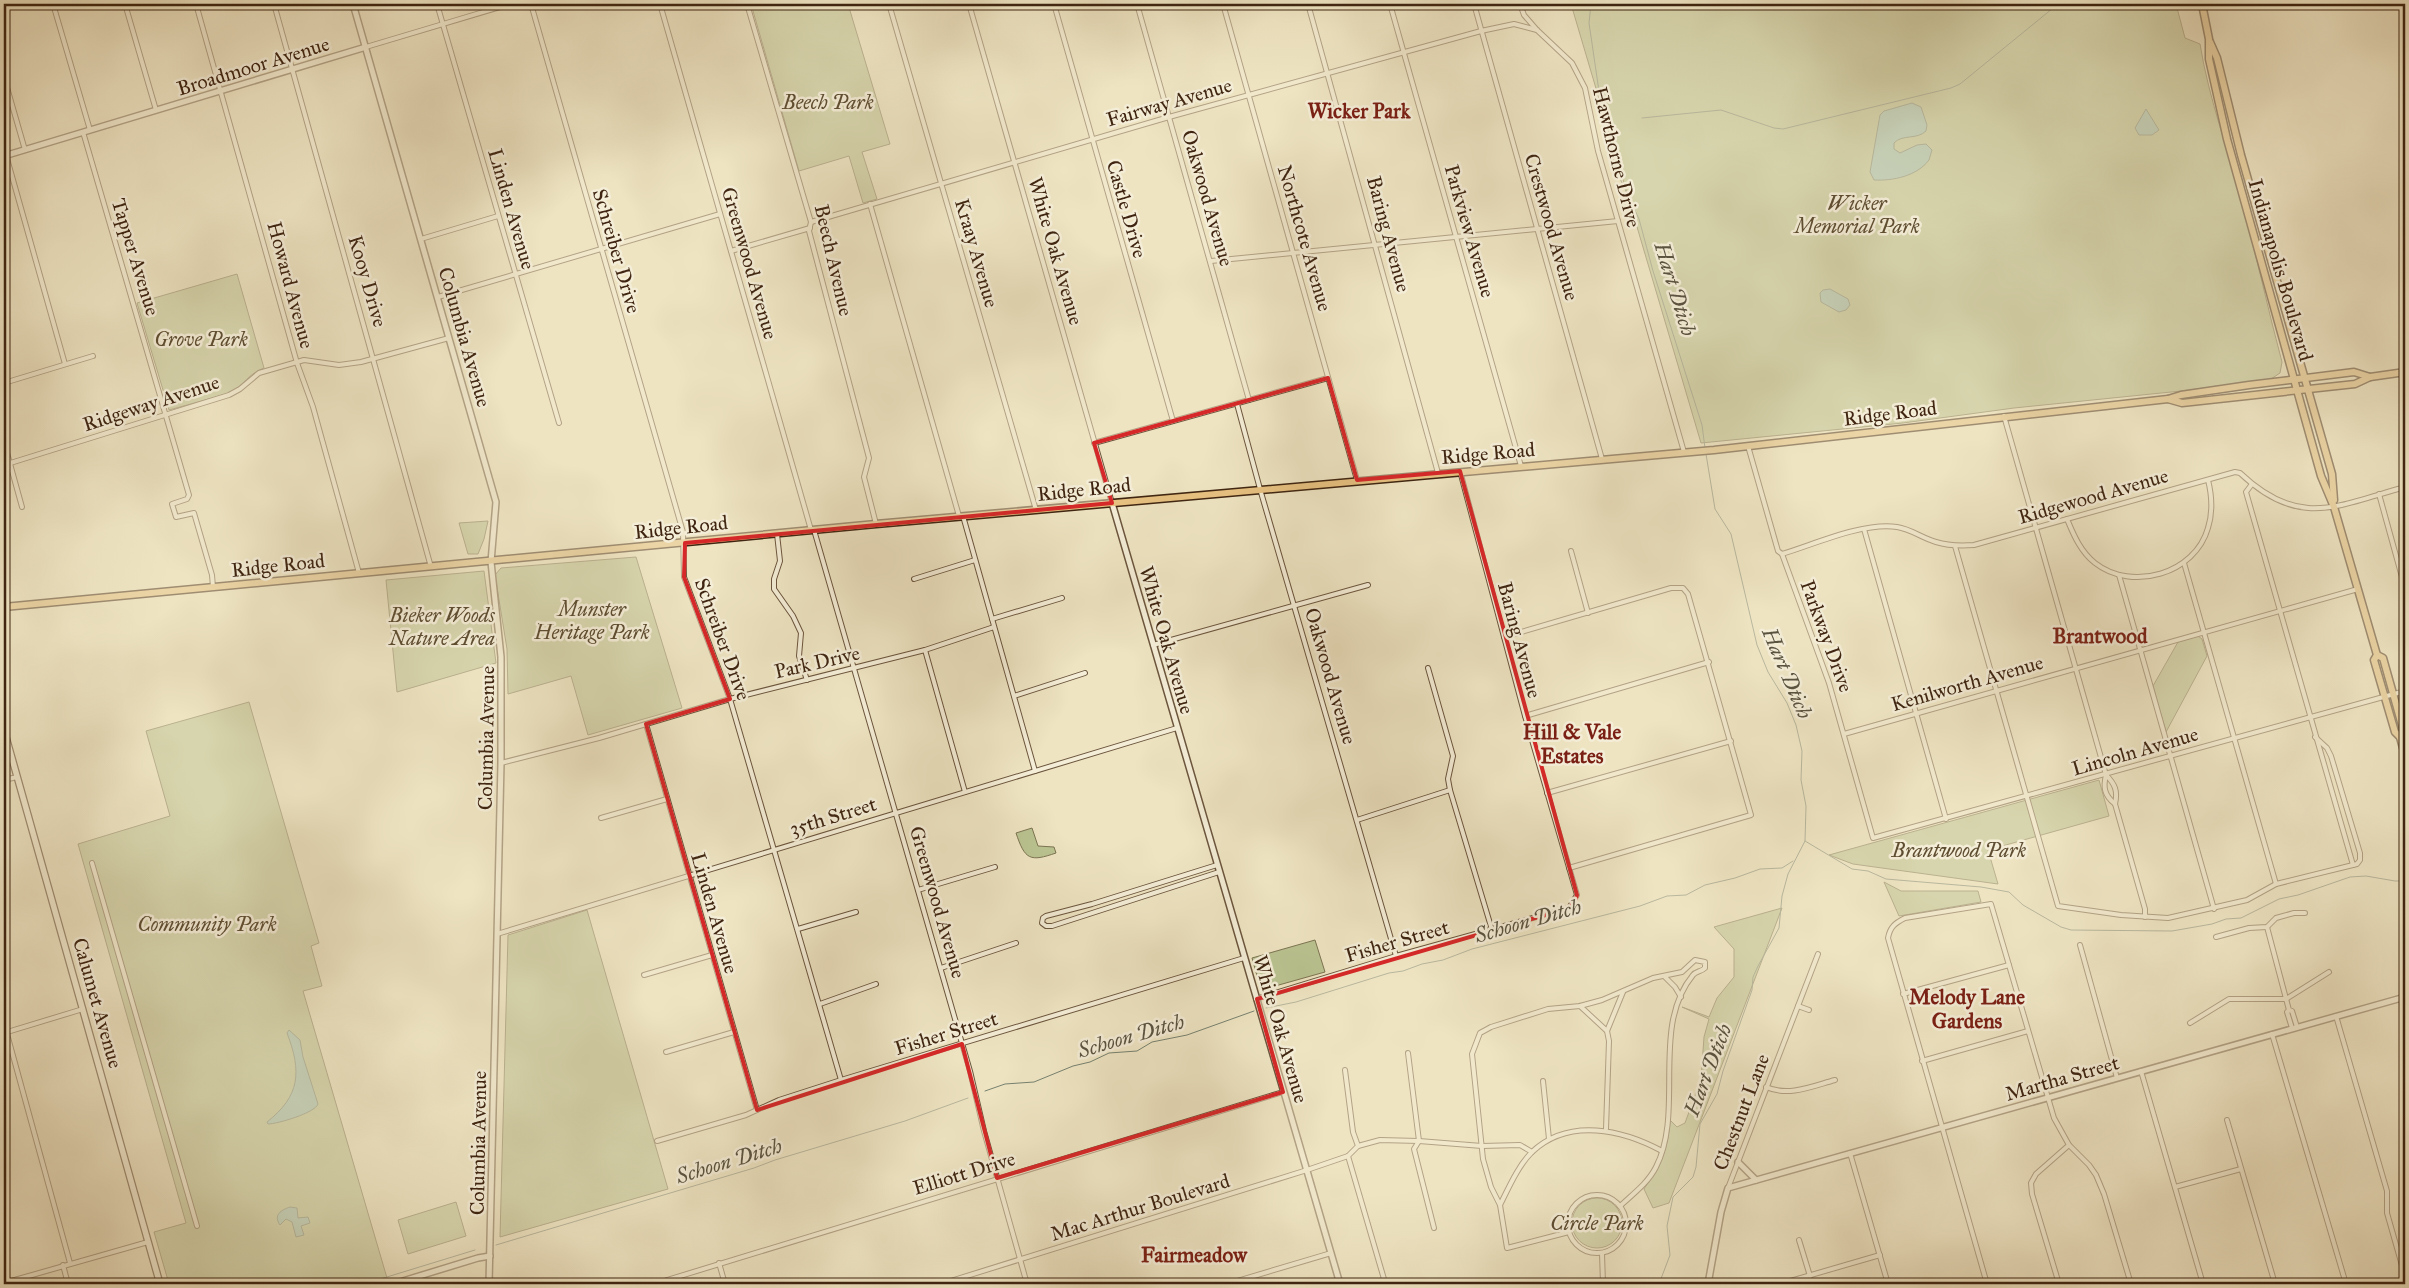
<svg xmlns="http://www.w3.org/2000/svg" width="2409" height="1288" font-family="'IM FELL Great Primer',serif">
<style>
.green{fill:#bac492;stroke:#7c7452}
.water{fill:#9abfaf;stroke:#768170}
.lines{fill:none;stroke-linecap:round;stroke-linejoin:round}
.stream{stroke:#768170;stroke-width:1}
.minor-casing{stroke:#6b553d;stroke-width:6}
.tertiary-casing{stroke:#6b553d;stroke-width:8}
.secondary-casing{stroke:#3f2511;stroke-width:8}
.primary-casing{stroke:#3f2511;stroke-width:9}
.trunk-casing{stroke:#3f2511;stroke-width:9}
.minor{stroke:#f4edd7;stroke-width:4}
.tertiary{stroke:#f4edd7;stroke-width:5}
.secondary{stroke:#f4edd7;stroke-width:5.5}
.primary{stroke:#e7c281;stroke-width:6}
.trunk{stroke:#e7c281;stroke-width:6}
.marked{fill:none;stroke:#d62828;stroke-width:4;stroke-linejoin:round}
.labels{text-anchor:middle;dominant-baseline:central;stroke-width:5;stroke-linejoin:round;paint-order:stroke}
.street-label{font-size:20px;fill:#3f2511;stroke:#f4edd7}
.park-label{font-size:20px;font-style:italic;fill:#5e4d31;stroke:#f4edd7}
.neighbourhood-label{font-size:21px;font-weight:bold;fill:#7a1f14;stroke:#f4edd7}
.water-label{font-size:21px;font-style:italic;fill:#5a5340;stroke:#f4edd7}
</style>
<rect width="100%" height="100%" fill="#eee4c2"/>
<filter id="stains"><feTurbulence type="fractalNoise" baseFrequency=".004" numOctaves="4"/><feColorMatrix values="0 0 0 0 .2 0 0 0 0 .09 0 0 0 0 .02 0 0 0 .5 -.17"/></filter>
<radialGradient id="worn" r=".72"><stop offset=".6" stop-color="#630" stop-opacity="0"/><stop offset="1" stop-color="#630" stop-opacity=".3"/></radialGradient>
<g class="green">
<path d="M751,4h97l42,140 -28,8 15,47 -14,4 -14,-47 -50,15z"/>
<path d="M1571,4h605l9,34 15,6c9,56 29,108 43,162 14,52 25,104 39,156l-2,11 -9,6 -90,12 -167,17 -111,15 -202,20z"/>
<path d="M237,274l27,94c-15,5 -21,18 -34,25l-61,17 -32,-107z"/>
<path d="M488,521l-4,18 -6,15h-10l-9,-31z"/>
<path d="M636,557l46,151 -94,27 -17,-59 -63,18 -1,-45 -12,-74 6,-7z"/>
<path d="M484,571l12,92 -99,29 -11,-112z"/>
<path d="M2198,636l4,3 5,17 -41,76 -13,-46 25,-44z"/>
<path d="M249,702l70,241 -8,3 11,40 -19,5 84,287 -19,6h-199l-15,-52 32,-9 -108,-379 92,-28 -24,-85z"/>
<path d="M2099,780l10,36 -121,34 10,34 -145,-20 -24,-9z"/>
<path d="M1032,828l6,18 16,1 2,6c-26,9 -31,7 -40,-20z"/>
<path d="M1884,882l17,9h77l3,11 -82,14z"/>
<path d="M1782,908l-113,295 -16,5 -9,-19c17,-25 24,-39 26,-69l7,7 8,-4 16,-44 3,-42 5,-18 -27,-12 27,10 8,-19 17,-21v-28l-20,-22z"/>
<path d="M587,910l81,279 -168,48 8,-302z"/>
<path d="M1315,940l10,32 -64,18 -9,-32z"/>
<circle cx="1597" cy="1223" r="25"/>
<path d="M456,1202l10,34 -58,18 -10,-34z"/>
</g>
<g class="water">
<path d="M1912,103l9,4 6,18 -1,6c-9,9 -24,3 -32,12v6l6,4 17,-8 9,-1 6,6 -3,10c-12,16 -36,21 -55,20l-4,-8 10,-57 4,-4z"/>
<path d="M2146,109l13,21 -7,5h-13l-4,-7z"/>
<path d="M1830,289l18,10 2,6 -4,5 -7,2 -18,-10 -1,-9 3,-3z"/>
<path d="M289,1030l11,10 3,17 15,47c-3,9 -41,20 -50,20l-1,-2c33,-26 35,-50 20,-89z"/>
<path d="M290,1207l7,1 1,10 10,-1 2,6 -9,3 3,9 -8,2 -4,-15 -6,-3 -6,6c-7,-10 1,-15 10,-18z"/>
</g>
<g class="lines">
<g class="stream">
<path d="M1591,4l-2,19 16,109 11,38 23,49 14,52 49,154 3,23"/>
<path d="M1642,118l79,-8 53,18 9,1 168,-41 9,-4 98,-80"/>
<path d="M1805,841l47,28 16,2 18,8 95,8 28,5 14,13 38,22 10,3 101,1 40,-7 14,-5 15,-1 38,-19 19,-4 52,-18 16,-1 29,5h10"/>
<path d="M1266,1008l30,-6 93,-29 14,-2 19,-7 21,-4 29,-11 168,-43 27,-10 19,-1 19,-10 30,-7 25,-9 22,-1 11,-7"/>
<path d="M985,1091l20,-7 29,-2 39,-16 17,-4 19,-9 28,-2 15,-9 35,-7 67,-24"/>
<path d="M496,1245l258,-77 21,-8 130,-39 63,-23"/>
<path d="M364,1284l111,-34"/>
<path d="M1659,1284l11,-29 -3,-29 6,-29 20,-20 3,-10 4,-43 17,-30 6,-23 29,-81 1,-13 5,-11 21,-38 3,-32 6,-22 17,-33 1,-35 -5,-26 1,-29 -6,-26 -9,-22 -19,-31 -11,-27 -26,-111 -16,-25 -9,-55"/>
</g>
<g class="minor-casing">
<g id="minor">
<path d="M53,4l37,126"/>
<path d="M125,4l31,106"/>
<path d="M196,4l101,359 16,44 46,166"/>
<path d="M274,4l157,563"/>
<path d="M437,4l122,419"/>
<path d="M531,4l152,528 1,45 46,122 111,381"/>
<path d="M660,4l151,526"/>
<path d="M747,4l64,218 -2,9 60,227 -5,19 12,47"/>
<path d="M889,4l147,506"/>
<path d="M969,4l143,499"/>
<path d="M1054,4l119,417"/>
<path d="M1137,4l112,396"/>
<path d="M1223,4l134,476"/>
<path d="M1308,4l130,469"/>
<path d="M1390,4l131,462"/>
<path d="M1474,4l128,455"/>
<path d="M1520,4l4,11 13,15 35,33 13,25 13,63 86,301"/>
<path d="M366,47l144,-43"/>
<path d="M4,77l21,73"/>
<path d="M83,132l106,363 -2,4 -15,5 4,13 18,-4 18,62 1,12"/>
<path d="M6,155l59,209"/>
<path d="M870,204l89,312"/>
<path d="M811,222l358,-105 312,-86 33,-7 23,6"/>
<path d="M421,239l77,-23"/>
<path d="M731,251l79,-23"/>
<path d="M1211,261l407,-40"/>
<path d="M438,297l282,-83"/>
<path d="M4,383l89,-27"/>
<path d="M1237,404l23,85 136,467"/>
<path d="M2004,416l102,359c9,9 12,16 9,29l30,105v8"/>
<path d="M4,442l18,65"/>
<path d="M1094,443l234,-65"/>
<path d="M1748,446l30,105 4,3 47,129 44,155 532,-147"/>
<path d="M4,465l225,-70 11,-6 19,-16 45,-13 35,5 22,-3 88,-24"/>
<path d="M2252,484l-6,8 107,373"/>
<path d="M2379,494l26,94"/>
<path d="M963,516l72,255"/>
<path d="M2067,519c7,17 14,33 28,44 37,29 100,11 113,-35 5,-16 4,-32 0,-48"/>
<path d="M1864,529l82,290"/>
<path d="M814,530l156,541 14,60 43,153"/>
<path d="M777,534l3,27 -6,18v10l19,27 8,17 -2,23 8,24"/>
<path d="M1955,546l103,360 63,9 47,3 79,-18 29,-16 81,-20 3,-4v-7l-29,-97 -4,-8 -12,-11"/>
<path d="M1571,551l17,62"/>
<path d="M1782,554c33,-10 81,-32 115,-27 14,2 25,11 39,15 13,4 25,4 38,3l261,-73 5,1c59,56 96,33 165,14"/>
<path d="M2184,563l92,321"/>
<path d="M2119,575l95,334"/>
<path d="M914,579l61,-19"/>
<path d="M992,619l70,-21"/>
<path d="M1504,637l167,-49h12l5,6 63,221 -182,53"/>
<path d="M1153,645l215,-60"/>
<path d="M925,650l40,142"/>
<path d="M1428,668l25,88 -5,23 2,11 42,140"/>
<path d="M1014,696l71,-23"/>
<path d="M1525,716l184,-54"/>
<path d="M646,724l111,386"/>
<path d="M1844,734l514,-145"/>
<path d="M501,763l98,-25 131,-39 195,-49 69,-23"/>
<path d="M2106,775c-3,12 -2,20 9,29"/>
<path d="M4,780l13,-3"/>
<path d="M1547,793l184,-52"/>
<path d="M601,818l66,-19"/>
<path d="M1357,820l93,-30"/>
<path d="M92,863l105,363"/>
<path d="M1217,865l-125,39 -46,12 -3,2 -1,5 4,3h6l167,-54"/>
<path d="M918,890l77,-23"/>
<path d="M2267,927l22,83 3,1 5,16"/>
<path d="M798,929l58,-17"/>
<path d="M497,934l680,-206"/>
<path d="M2216,937l33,-9 18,-1 9,-9 18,-5h11"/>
<path d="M2080,945l37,133"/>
<path d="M941,968l75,-25"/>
<path d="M644,975l68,-20"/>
<path d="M1665,977l10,10 6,10"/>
<path d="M1903,994l106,-29"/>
<path d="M1256,999l140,-43 173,-48 8,-13 -52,-179 -65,-245"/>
<path d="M820,1004l56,-20"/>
<path d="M1580,1006l27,25 2,10 -3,88"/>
<path d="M1798,1006l11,4"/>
<path d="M2289,1010l-2,2 5,16"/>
<path d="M2336,1016l51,175v22l18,63"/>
<path d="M4,1023l66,240"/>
<path d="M2190,1023l39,-24h57l43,-27"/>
<path d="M1607,1031l16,-39"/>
<path d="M4,1033l79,-24"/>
<path d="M2272,1034l74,250"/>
<path d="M666,1052l68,-20"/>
<path d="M1408,1053l11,88 -5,8 20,79"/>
<path d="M1922,1061l106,-30"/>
<path d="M1345,1070l8,62 5,14 -10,10 36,123 -3,5"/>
<path d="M2141,1071l62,213"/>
<path d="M1543,1081l6,58"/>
<path d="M1766,1087c23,10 47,-1 69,-7"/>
<path d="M2227,1120l48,164"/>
<path d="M657,1141l89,-26 33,-15 62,-20 403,-122"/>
<path d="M1358,1146l22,-6 39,1 63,5 38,-1 12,7"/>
<path d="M1850,1153l38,131"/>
<path d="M2175,1187l66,-18"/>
<path d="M1728,1188l90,-234"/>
<circle cx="1597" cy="1224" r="29"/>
<path d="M1500,1205c9,-18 18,-39 32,-53 37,-35 91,-22 130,-1"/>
<path d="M1569,1232l-62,16 -7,-43 -9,-18 -8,-28 -11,-105 8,-21 11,-6 57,-18 32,-3 22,-6 51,-22 29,-6 13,-12 10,2v6c-4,4 -9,3 -12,7 -43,52 -8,136 -37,192 -8,16 -23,27 -36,39"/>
<path d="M1799,1240l11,36"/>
<path d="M1602,1253l1,31"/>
<path d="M719,1263l6,21"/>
<path d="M63,1265l5,19"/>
<path d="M4,1283l144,-41"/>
<path d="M654,1284l629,-192"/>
<path d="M941,1284l366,-114 41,-14"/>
<path d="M1227,1284l104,-31"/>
<path d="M1780,1284l100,-29"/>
<path d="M1987,1284l-99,-346c2,-11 7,-15 17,-20l86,-14 63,214 15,27 20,20 7,10 8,19 27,90"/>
<path d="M2059,1284l-27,-90 -1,-11 5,-9 33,-29"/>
</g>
</g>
<g class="tertiary-casing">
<g id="tertiary">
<path d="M353,4l143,498 -5,60 10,95v106l-12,521"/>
<path d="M4,156l362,-109"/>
<path d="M1112,503l228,781"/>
<path d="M1738,1162l18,18"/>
<path d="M393,1284l85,-26 12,-2"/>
<path d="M1708,1284l13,-72 7,-24 677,-191"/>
</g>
</g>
<g class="secondary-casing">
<path id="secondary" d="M4,730l156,554"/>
</g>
<g class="primary-casing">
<g id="primary">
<path d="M2168,399l14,4 173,-19 15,-7 35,-5"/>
<path d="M4,607l872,-83 838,-74 454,-51 13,-4 68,-10 105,-13 16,5"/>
</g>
</g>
<g class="trunk-casing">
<g id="trunk">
<path d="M2202,4l7,35v20l18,80 94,337 13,31 43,148 -3,5 21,72 5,5 5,18"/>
<path d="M2210,42l7,16 24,97 91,319 2,26"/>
<path d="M2377,655l6,3 20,71 -3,8"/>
</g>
</g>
<use href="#minor" class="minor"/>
<use href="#tertiary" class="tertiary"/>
<use href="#secondary" class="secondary"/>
<use href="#primary" class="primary"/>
<use href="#trunk" class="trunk"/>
</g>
<path d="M0 0H2409V1288H0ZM1328,378l29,102 103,-9 117,424 -3,8 -5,5 -312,91 26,93 -286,86 -35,-134 -205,66 -111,-386 84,-25 -46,-122 1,-34 427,-40 -18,-60z" fill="#eee4c2" fill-opacity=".55" fill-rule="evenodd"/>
<path class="marked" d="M1328,378l29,102 103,-9 117,424 -3,8 -5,5 -312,91 26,93 -286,86 -35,-134 -205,66 -111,-386 84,-25 -46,-122 1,-34 427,-40 -18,-60z"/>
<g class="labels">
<g class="street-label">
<text transform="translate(253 66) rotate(-17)">Broadmoor Avenue</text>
<text transform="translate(1169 102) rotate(-16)">Fairway Avenue</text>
<text transform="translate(1617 157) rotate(76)">Hawthorne Drive</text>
<text transform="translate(1208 198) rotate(74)">Oakwood Avenue</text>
<text transform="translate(512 209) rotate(74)">Linden Avenue</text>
<text transform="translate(1127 209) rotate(74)">Castle Drive</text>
<text transform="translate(1552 227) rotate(74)">Crestwood Avenue</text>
<text transform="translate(1470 231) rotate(74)">Parkview Avenue</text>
<text transform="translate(1389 234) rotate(75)">Baring Avenue</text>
<text transform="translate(1305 238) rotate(74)">Northcote Avenue</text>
<text transform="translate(617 251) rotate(74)">Schreiber Drive</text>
<text transform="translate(1056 251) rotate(74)">White Oak Avenue</text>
<text transform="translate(977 253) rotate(74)">Kraay Avenue</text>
<text transform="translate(136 257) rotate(73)">Tapper Avenue</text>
<text transform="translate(834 260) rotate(77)">Beech Avenue</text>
<text transform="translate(750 263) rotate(74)">Greenwood Avenue</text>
<text transform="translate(2281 270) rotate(74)">Indianapolis Boulevard</text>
<text transform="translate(368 281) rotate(74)">Kooy Drive</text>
<text transform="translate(291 285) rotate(75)">Howard Avenue</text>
<text transform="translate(465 337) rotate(74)">Columbia Avenue</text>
<text transform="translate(151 403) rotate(-18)">Ridgeway Avenue</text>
<text transform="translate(1890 413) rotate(-7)">Ridge Road</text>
<text transform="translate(1488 453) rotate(-5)">Ridge Road</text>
<text transform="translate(1084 489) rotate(-6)">Ridge Road</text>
<text transform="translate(2093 496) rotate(-16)">Ridgewood Avenue</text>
<text transform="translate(681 527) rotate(-6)">Ridge Road</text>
<text transform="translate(278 565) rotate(-6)">Ridge Road</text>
<text transform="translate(1827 636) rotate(70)">Parkway Drive</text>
<text transform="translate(723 639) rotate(70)">Schreiber Drive</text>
<text transform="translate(1167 640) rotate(74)">White Oak Avenue</text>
<text transform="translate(1520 640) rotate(75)">Baring Avenue</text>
<text transform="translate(817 662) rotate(-13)">Park Drive</text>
<text transform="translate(1331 676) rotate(74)">Oakwood Avenue</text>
<text transform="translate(1967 683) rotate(-16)">Kenilworth Avenue</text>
<text transform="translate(486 738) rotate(-89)">Columbia Avenue</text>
<text transform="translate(2135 751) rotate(-16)">Lincoln Avenue</text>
<text transform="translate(833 816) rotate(-17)">35th Street</text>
<text transform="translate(938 902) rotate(74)">Greenwood Avenue</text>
<text transform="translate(715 913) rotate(74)">Linden Avenue</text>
<text transform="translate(1397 941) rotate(-16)">Fisher Street</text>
<text transform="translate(98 1003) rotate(74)">Calumet Avenue</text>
<text transform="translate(1281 1029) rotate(74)">White Oak Avenue</text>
<text transform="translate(946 1033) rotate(-17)">Fisher Street</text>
<text transform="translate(2062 1078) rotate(-16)">Martha Street</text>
<text transform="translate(1741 1112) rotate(-69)">Chestnut Lane</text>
<text transform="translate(478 1143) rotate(-89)">Columbia Avenue</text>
<text transform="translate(964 1173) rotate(-17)">Elliott Drive</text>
<text transform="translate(1140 1207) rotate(-17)">Mac Arthur Boulevard</text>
</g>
<g class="park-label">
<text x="828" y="102">Beech Park</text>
<text x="1857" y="203">Wicker<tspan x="1857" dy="23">Memorial Park</tspan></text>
<text x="201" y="339">Grove Park</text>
<text x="592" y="609">Munster<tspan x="592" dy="23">Heritage Park</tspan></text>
<text x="442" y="615">Bieker Woods<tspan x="442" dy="23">Nature Area</tspan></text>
<text x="1959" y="850">Brantwood Park</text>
<text x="207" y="924">Community Park</text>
<text x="1597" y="1223">Circle Park</text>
</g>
<g class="neighbourhood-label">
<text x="1359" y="111">Wicker Park</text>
<text x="2100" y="636">Brantwood</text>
<text x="1572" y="732">Hill &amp; Vale<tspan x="1572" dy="24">Estates</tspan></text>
<text x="1967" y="997">Melody Lane<tspan x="1967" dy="24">Gardens</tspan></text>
<text x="1194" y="1255">Fairmeadow</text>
</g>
<g class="water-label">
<text transform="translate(1675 289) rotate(73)">Hart Dtich</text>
<text transform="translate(1787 673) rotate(67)">Hart Dtich</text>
<text transform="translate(1528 921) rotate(-16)">Schoon Ditch</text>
<text transform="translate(1131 1036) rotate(-16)">Schoon Ditch</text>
<text transform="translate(1708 1070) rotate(-69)">Hart Dtich</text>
<text transform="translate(729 1161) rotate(-17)">Schoon Ditch</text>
</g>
</g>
<rect width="2409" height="1288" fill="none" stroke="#eee4c2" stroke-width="20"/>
<rect x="5" y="5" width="2399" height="1278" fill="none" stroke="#3f2511" stroke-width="2.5"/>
<rect x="10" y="10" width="2389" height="1268" fill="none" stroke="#3f2511"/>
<rect width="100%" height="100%" filter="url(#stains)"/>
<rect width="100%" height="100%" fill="url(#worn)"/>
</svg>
